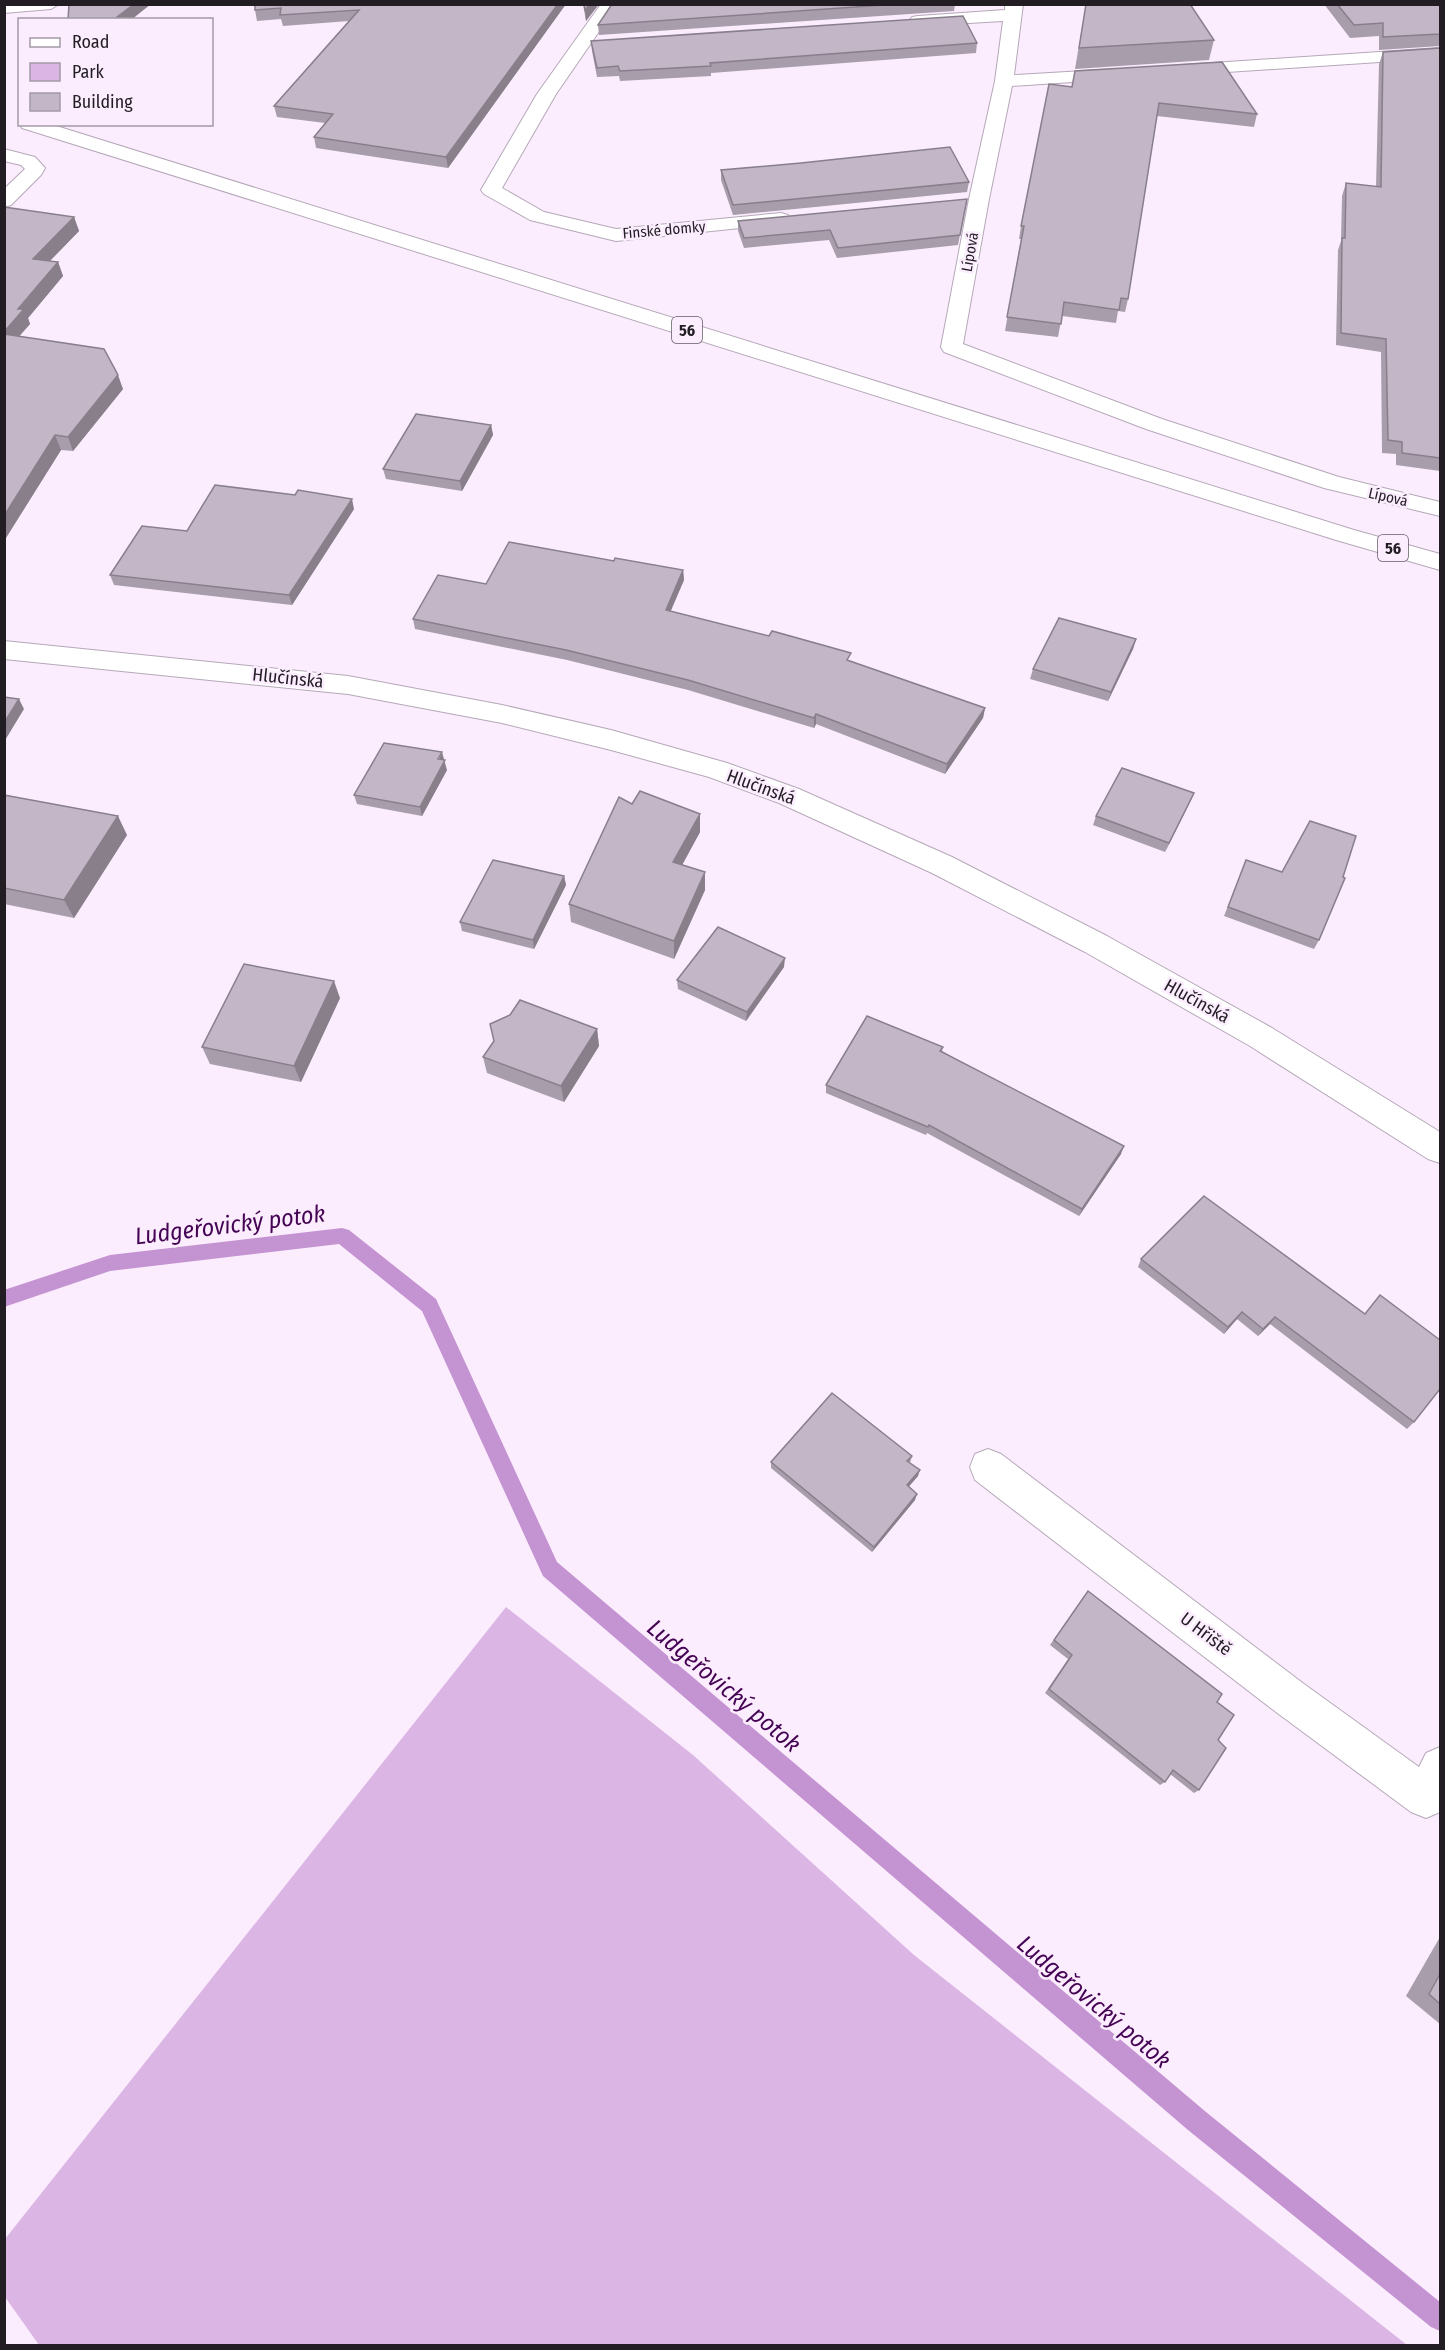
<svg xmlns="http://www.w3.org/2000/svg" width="1445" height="2350" font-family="'Fira Sans Condensed',sans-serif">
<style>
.green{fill:#dbb6e5}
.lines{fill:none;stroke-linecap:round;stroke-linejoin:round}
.stream{fill:#c493d1;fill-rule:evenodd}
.street-casing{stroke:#b5a8b8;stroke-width:2}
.secondary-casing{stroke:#b5a8b8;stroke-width:2}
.primary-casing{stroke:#b5a8b8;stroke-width:2}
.street{fill:#fff;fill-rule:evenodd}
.secondary{fill:#fff;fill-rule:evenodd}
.primary{fill:#fff;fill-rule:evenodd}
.wall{fill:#a89dab}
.shaded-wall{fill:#887f8b}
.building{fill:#c3b6c7;stroke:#887f8b;stroke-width:1.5}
.labels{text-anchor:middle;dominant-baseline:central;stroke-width:5;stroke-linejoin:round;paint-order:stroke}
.far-street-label{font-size:15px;fill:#211d23;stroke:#fbedfe}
.shield{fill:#fbedfe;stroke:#625b65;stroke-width:1.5}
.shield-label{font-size:16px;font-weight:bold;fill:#211d23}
.street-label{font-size:18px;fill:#211d23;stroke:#fbedfe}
.near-water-label{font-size:24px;font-style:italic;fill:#440353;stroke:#fbedfe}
</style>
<rect width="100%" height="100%" fill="#fbedfe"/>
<path class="green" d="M506,1607l187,148 221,200 493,390h-1368l-34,-48v-58z"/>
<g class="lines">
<path class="stream" d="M342,1228l7,2 87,69 121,263 649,550 234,190v29l-9,-4 -243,-197 -645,-554 -121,-265 -83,-67 -229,27 -106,36v-17l106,-35z"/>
<g class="street-casing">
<g id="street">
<path d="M4,4h55l-8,5 -47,4z"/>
<path d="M601,4h17l-62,90 -54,94 42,24 72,17 165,-16 7,2 3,4 -3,4 -172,18 -86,-21 -46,-26 -3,-4 56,-96z"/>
<path d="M1005,4h18l-9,71 104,-6 6,1 3,4 -3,4 -6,1 -106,7 -23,113 -26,145 199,75 177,58 101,25v14l-116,-28 -178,-59 -202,-77 -3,-5 28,-148 26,-118 8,-60 -85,5 -6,-1 -3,-4 3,-4 6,-1 87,-6z"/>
<path d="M1440,48v10l-258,17 -6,-1 -3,-4 3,-4 6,-1z"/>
<path d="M4,149l31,8 10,11 -4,7 -30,30 -7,2v-18l21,-20 -4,-4 -17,-4z"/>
<path d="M988,1449l13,5 303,230 115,83 7,-14 14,-6v65l-14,6 -15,-6 -135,-100 -301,-232 -5,-13 5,-13z"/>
</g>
</g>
<g class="secondary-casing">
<path id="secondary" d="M4,641l344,35 154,29 109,25 116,33 72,26 153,68 155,79 165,92 168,104v31l-12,-4 -178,-113 -165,-94 -153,-79 -153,-70 -70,-26 -98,-27 -109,-27 -154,-29 -344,-35z"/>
</g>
<g class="primary-casing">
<path id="primary" d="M20,124h30l1304,406 86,24v16l-104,-30 -1314,-412z"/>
</g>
<use href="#street" class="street"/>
<use href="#secondary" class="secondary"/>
<use href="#primary" class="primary"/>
</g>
<g class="wall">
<path d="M255,4h311l-118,164 -132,-20 -2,-11 11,-14 -48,-6 -3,-11 75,-85 -66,5 -2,-7 -24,2 -2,-11z"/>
<path d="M583,4h16l-13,17z"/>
<path d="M612,4h343l-1,7 -355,24 -1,-10z"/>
<path d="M1086,4l128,36 -5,20 -134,9z"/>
<path d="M1324,4h116v42l-61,4v-14l-29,2z"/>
<path d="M591,41l386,2 -1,10 -265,20v3l-91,5 -1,-5 -22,1 -5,-26z"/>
<path d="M1440,48v423l-44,-6v-11l-14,-1 -1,-101 -45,-7 2,-95 3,-9 1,-45 4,-13 30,4 3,-123 4,-12z"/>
<path d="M1049,84l208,30 -3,13 -97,-11 -29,183 -3,13 -7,-1 -2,12 -54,-7 -4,21 -53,-6 16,-92h-2l2,-13z"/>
<path d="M721,170l248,12 -2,10 -234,23 -12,-35z"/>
<path d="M967,199l-9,46 -121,13 -8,-18 -85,8 -6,-17v-10z"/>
<path d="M4,207l70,10 5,14 -29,30 8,1 5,14 -35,42 2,6 -11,12 104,53 -50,62 -12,-1 -57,91z"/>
<path d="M491,425l2,10 -31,56 -76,-12 -3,-10z"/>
<path d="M295,495l59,14 -62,96 -178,-20 -4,-10 77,-44z"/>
<path d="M614,561l69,9 1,10 -14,31 180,50 135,47 -2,10 -38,56 -129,-50 -2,4 -126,-38 -121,-30 -152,-31 -2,-10 73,-35z"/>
<path d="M1136,639l-3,10 -25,52 -78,-22 3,-10z"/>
<path d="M447,770l-25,46 -65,-12 -3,-9z"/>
<path d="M1194,793l-4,9 -25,50 -72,-27 3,-9z"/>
<path d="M4,795l123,40 -53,83 -70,-14z"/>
<path d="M632,804l68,28 -18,33 23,25 -31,69 -103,-37 -2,-18z"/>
<path d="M1246,860l73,80 -5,9 -90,-33z"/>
<path d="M564,876l2,9 -32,64 -72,-18 -2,-9z"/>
<path d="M784,967l-38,54 -68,-32 -1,-9z"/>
<path d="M340,998l-39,84 -91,-18 -8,-17z"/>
<path d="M597,1029l2,17 -35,56 -77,-29 -4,-16z"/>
<path d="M943,1047l-1,4 179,103 -42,62 -152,-83 -1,2 -100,-42v-8z"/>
<path d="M1204,1196l210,226 -7,7 -137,-105 -12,12 -21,-17 -13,15 -86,-67 3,-8z"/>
<path d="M912,1456l-2,7 8,13 -10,11 7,13 -43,52 -101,-84v-6z"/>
<path d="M1084,1596l133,106 1,38 -19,50 -5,3 -24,-19 -5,8 -5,3 -115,-92 23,-34 -18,-14z"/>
<path d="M1440,1937v87l-34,-28z"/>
</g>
<g class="shaded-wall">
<path d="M134,4h17l-20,16h-18z"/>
<path d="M558,4h8l-118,164 -2,-11z"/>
<path d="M590,4h9l-13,17 -1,-11z"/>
<path d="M74,217l5,14 -41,42 -5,-14z"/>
<path d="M58,262l5,14 -35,42 2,6 -21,24 -5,-12v-4l14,-23z"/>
<path d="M118,375l5,14 -50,62 -5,-14z"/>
<path d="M491,425l2,10 -31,56 -2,-10z"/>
<path d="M55,435l6,15 -57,91v-25z"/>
<path d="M352,499l2,10 -62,96 -3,-10z"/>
<path d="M683,570l1,10 -17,40 -1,-10z"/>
<path d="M1136,639l-3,10 -25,52 3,-9z"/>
<path d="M19,699l5,10 -20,33v-19z"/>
<path d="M985,708l-2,10 -38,56 2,-10z"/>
<path d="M816,714v10l-2,4v-10z"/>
<path d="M442,752l5,18 -25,46 -2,-9z"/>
<path d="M1194,793l-4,9 -25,50 4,-9z"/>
<path d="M700,814v18l-26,48 -1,-18z"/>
<path d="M118,816l9,19 -53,83 -10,-18z"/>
<path d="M705,872v18l-31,69v-18z"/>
<path d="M564,876l2,9 -32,64 -1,-9z"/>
<path d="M785,958l-1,9 -38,54 1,-9z"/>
<path d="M334,981l6,17 -39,84 -7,-16z"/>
<path d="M597,1029l2,17 -35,56 -3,-16z"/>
<path d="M1124,1146l-3,8 -42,62 3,-7z"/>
<path d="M1242,1312l-5,7 -13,15 4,-7z"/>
<path d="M1275,1317l-5,7 -12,12 5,-7z"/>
<path d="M920,1470l-2,6 -13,15 2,-6z"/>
<path d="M917,1494l-2,6 -43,52 2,-5z"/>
</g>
<g class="building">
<path d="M69,4h65l-21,16h-45z"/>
<path d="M255,4h303l-112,153 -132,-20 19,-23 -59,-8 85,-96 -79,5 1,-7 -26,2z"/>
<path d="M584,4h6l-5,6z"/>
<path d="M612,4h286l-300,21z"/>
<path d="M1086,4h104l24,36 -135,8z"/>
<path d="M1337,4h103v30l-57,3v-14l-29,2z"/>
<path d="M963,16l14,27 -267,20 1,3 -91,5 -2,-5 -21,2 -6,-27z"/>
<path d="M1440,48v410l-38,-5v-11l-14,-2 -2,-101 -45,-6 1,-95h3l1,-55 35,4 2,-135z"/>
<path d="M1222,62l35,52 -98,-11 -31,196 -7,-1 -2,12 -55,-8 -3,22 -54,-7 17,-91h-3l28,-142 23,3 3,-16z"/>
<path d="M950,147l19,35 -236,23 -12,-35 80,-7z"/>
<path d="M967,199l-7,36 -122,13 -8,-18 -86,8 -6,-17z"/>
<path d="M4,207l70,10 -41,42 25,3 -40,47h6l-20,23z"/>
<path d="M4,334l100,15 14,26 -50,62 -13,-2 -51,81z"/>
<path d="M416,414l75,11 -31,56 -77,-12z"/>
<path d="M215,485l80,10 3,-5 54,9 -63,96 -179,-20 32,-49 45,5z"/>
<path d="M509,542l105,19 1,-3 68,12 -17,40 103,26 3,-5 79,22 -4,7 138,48 -38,56 -131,-50 -2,4 -126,-38 -122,-30 -153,-31 25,-44 48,9z"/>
<path d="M1059,618l77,21 -25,53 -78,-23z"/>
<path d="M4,697l15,2 -15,24z"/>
<path d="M384,743l58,9 -4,7 7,1 -25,47 -66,-12z"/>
<path d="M1122,768l72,25 -25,50 -73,-27z"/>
<path d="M640,791l60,23 -27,48 32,10 -31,69 -105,-37 50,-107 13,7z"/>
<path d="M4,795l114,21 -54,84 -60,-12z"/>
<path d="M1310,821l46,15 -13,41 2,1 -26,62 -91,-33 18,-47 36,12z"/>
<path d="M493,860l71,16 -31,64 -73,-18z"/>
<path d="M718,927l67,31 -38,54 -70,-32z"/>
<path d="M244,964l90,17 -40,85 -92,-19z"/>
<path d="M520,1000l77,29 -36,57 -78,-29 11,-16 -4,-17 20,-9z"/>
<path d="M867,1016l76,31 -3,4 184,95 -42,63 -153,-84 -1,2 -102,-42z"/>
<path d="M1204,1196l161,118 15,-19 60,45v49l-26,33 -139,-105 -12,12 -21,-17 -14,15 -87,-68z"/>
<path d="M832,1393l80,63 -5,5 13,9 -13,15 10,9 -43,53 -103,-85z"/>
<path d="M1088,1591l134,103 -5,8 17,13 -16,25 8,8 -27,42 -26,-20 -8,12 -116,-93 23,-34 -18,-15z"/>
<path d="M1440,1974v30l-11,-10z"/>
</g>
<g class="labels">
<g class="far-street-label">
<text transform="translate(664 230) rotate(-5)">Finské domky</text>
<text transform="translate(970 252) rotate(-80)">Lípová</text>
<text transform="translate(1388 497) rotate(13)">Lípová</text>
</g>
<g class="shield">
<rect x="672" y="317" width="30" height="26" rx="4.5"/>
<rect x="1378" y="535" width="30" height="26" rx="4.5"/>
</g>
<g class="shield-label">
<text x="687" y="330">56</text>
<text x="1393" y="548">56</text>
</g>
<g class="street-label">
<text transform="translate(288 678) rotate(6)">Hlučínská</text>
<text transform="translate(761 787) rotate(20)">Hlučínská</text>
<text transform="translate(1197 1001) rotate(29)">Hlučínská</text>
<text transform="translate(1206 1634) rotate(37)">U Hřiště</text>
</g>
<g class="near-water-label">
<text transform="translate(230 1225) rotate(-7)">Ludgeřovický potok</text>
<text transform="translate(724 1686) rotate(40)">Ludgeřovický potok</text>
<text transform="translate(1094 2002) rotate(40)">Ludgeřovický potok</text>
</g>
</g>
<rect width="1445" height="2350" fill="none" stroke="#211d23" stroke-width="12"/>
<rect x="18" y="18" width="195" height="108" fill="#fbedfe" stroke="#a49aa6" stroke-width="1.5"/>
<rect x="30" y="38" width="30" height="9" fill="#ffffff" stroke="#a49aa6" stroke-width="1.5"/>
<text x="72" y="48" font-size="18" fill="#211d23">Road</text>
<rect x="30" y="63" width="30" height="18" fill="#dbb6e5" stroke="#a49aa6" stroke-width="1.5"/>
<text x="72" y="78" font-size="18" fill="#211d23">Park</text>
<rect x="30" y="93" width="30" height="18" fill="#c3b6c7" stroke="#a49aa6" stroke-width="1.5"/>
<text x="72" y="108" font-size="18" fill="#211d23">Building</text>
</svg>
